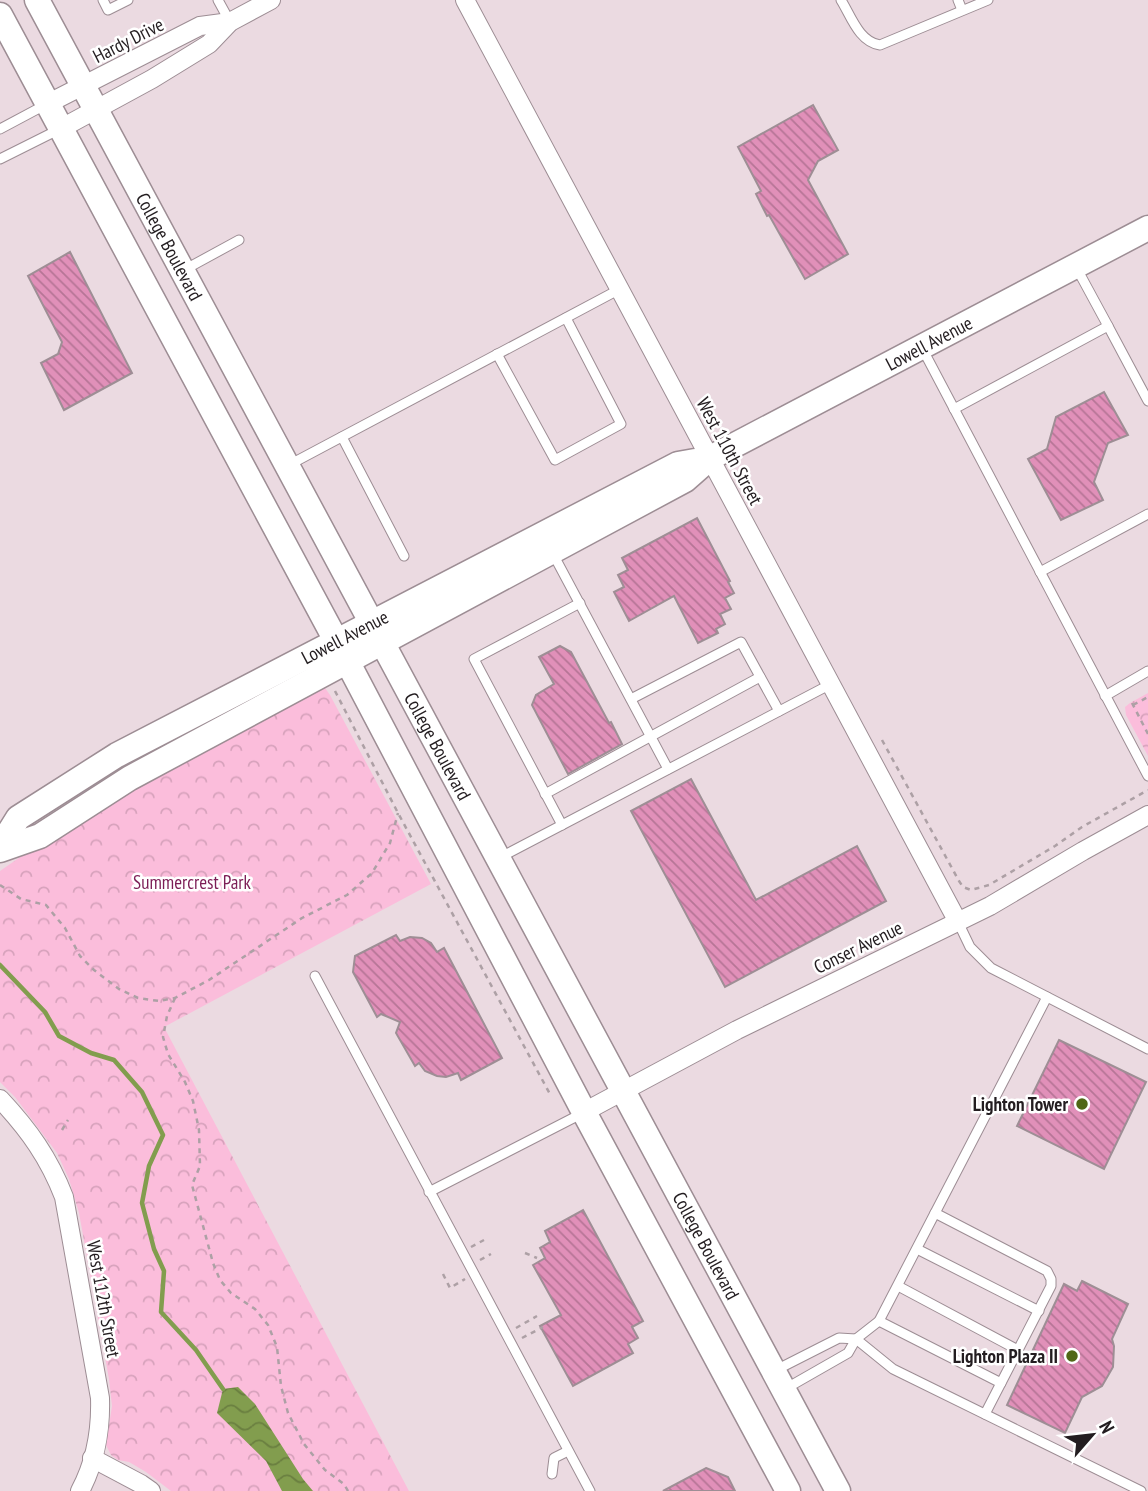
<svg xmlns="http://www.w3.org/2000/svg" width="1148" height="1491" font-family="'PT Sans Narrow',sans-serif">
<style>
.forest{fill:url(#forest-crowns)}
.water{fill:url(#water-waves)}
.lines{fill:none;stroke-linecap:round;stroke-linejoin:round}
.stream{stroke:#829d4e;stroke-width:4.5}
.building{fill:url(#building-back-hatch);stroke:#9e8e95;stroke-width:2}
.lane-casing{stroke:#9d8d94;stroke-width:11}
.street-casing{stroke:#9d8d94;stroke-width:20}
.secondary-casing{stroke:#9d8d94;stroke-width:27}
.path{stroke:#ada0a5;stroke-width:2.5;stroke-dasharray:5 5;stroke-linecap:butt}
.lane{stroke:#fff;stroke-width:9}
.street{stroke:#fff;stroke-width:18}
.secondary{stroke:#fff;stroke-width:24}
.poi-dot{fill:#506716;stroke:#fff;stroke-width:2.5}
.labels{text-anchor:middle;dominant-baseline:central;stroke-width:5;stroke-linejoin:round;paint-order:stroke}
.street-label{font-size:19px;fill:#231d20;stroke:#fff}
.park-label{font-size:19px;fill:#7c1e56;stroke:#fff}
.poi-label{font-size:19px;font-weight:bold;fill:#231d20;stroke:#fff;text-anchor:end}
</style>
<defs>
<pattern id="forest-crowns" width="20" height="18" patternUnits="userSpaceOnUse" patternTransform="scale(1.75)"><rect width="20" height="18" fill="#fbbddb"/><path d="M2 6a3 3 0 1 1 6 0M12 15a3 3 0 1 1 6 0" fill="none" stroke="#d7a2bc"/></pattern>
<pattern id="water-waves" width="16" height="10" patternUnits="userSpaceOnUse" patternTransform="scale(1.75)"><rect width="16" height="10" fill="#829d4e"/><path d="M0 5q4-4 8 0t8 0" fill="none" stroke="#6a7f40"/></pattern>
<pattern id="building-back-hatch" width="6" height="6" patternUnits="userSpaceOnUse" patternTransform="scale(1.75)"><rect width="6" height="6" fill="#e190b9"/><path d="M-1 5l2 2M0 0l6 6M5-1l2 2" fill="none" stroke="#b67596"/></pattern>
</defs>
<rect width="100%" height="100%" fill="#ebdae1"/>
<g class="forest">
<path d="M323,685l7,10 101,189 -267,143 245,464h-238l-25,-19 -17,-10 -11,-2 -7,-5 -5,-10 6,-39 -3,-27 -30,-166 -10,-34 -12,-26 -42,-56 -15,-15v-211l72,-50z"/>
<path d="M1148,693v63l-22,-41 -1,-8 5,-4z"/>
</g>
<path class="water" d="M238,1387l17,17 48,75 10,12h-31l-16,-30 -49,-48 6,-24z"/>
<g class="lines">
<path class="stream" d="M0,965l45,47 14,24 32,17 23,7 28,32 21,43 -14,31 -7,37 12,46 10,22 -3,41 35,38 27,39"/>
</g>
<g class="building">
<path d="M813,105l25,45 -20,11 -10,19 40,74 -43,25 -36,-64 -2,1 -11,-22 5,-3 -23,-44z"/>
<path d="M70,252l62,121 -68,37 -23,-47 17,-9 4,-12 -34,-66z"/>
<path d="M1104,392l24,43 -20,8 -14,39 9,18 -42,20 -33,-61 19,-10 9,-32z"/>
<path d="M697,518l33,63 -2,1 6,11 -9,5 6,11 -11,5 5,10 -9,5 2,4 -20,10 -24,-47 -45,25 -15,-29 10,-5 -6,-12 10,-5 -6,-12z"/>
<path d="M560,646l11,6 38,71 2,-1 11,22 -54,30 -36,-69 4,-10 18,-11 -15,-27z"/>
<path d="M691,779l65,121 101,-54 29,55 -161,86 -94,-176z"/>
<path d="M396,935l4,6 10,-4 12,1 9,5 6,9 7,-4 58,110 -41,22 -3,-7 -12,4 -9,-1 -12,-5 -6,-8 -4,3 -19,-33 4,-11 -19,-8 -4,3 -24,-45 2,-16z"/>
<path d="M1059,1040l87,42 -42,87 -87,-43z"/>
<path d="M583,1210l60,111 -11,6 6,11 -10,6 5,9 -60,33 -33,-60 21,-11 -28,-50 12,-7 -5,-10 10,-6 -5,-11z"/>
<path d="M1082,1281l46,23 -16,35 2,7 -1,21 -11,19 -20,11 -17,36 -58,-28 57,-121 13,7z"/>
<path d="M706,1468l22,9 7,14h-72z"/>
</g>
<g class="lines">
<g class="lane-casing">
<g id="lane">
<path d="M103,0l5,10 20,-10"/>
<path d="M218,0l12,22"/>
<path d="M841,0c10,16 18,42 39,45l108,-45"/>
<path d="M958,0l4,10"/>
<path d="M0,129l45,-24"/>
<path d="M0,159l58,-29"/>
<path d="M184,270l55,-30"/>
<path d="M1108,326l40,75"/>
<path d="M922,348l226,428"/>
<path d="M497,354l58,106 66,-36 -55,-106"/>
<path d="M954,409l154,-83 -32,-59"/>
<path d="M342,437l62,119"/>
<path d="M287,466l333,-177"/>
<path d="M552,552l116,217"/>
<path d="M1040,572l108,-58"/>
<path d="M1105,696l43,-25"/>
<path d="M631,699l110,-57 38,69"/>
<path d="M545,794l215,-117"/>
<path d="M562,825l-88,-166 106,-56"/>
<path d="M499,858l332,-174"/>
<path d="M958,922l12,25 21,21 157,81"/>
<path d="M315,976l275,515"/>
<path d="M429,1192l154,-79"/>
<path d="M935,1213l112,58 4,8v7l-66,128"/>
<path d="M917,1249l122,62"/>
<path d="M898,1286l120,64"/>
<path d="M879,1321l122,62"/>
<path d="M776,1370l63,-32 17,1 37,30 248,122"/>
<path d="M785,1389l63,-36 8,-14 23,-18 168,-324"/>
<path d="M552,1474l2,-16 14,-7"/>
</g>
</g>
<g class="street-casing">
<g id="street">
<path d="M465,0l493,922"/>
<path d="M47,104l153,-78 30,-4"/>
<path d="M60,129l92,-50 57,-35 21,-22 41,-22"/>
<path d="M0,1099c29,31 49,59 64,98l36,201c1,31 -5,65 -20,93"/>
<path d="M584,1112l153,-82 253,-124 93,-55 65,-36"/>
<path d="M92,1458l49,26 10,7"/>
</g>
</g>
<g class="secondary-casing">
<g id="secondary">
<path id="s1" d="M37,0l801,1491"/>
<path d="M0,15l347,646 237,451 204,379"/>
<path id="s2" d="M0,847l18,-29 99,-63 561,-291 17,-3"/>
<path id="s3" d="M0,850l40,-14 90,-58 555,-298 25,-22 438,-230"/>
</g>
</g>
<g class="path">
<path d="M335,691l63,122 153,283"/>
<path d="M1132,703l16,31"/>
<path d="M1133,705l15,-8"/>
<path d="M882,740l77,141 4,6 8,3 18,-5 66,-39 27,-19 66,-37"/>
<path d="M0,885l21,14 25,6 19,23 15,28 14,14 25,19 19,9 21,3 16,-3 34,-18 93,-62 45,-23 25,-22 18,-30 8,-30"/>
<path d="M175,998l-8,18 -4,21 5,17 17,28 8,19 6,29 1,36 -8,19 21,78 7,17 11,13 24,16 13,16 9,22 4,39 7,27 16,31 21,26 19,14 4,7"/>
<path d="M62,1130l6,-10"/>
<path d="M471,1247l13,-7"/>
<path d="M525,1253l12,5"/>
<path d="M480,1260l11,-6"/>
<path d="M443,1274l7,14 15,-9"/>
<path d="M516,1328l21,-12"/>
<path d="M522,1338l21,-11"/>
</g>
<use href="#lane" class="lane"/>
<use href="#street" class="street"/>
<use href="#secondary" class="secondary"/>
</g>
<g class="poi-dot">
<circle cx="1082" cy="1104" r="7"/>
<circle cx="1072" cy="1356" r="7"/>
</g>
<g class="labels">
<g class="street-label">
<text transform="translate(128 40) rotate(-27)">Hardy Drive</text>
<text stroke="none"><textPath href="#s1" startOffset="280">College Boulevard</textPath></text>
<text stroke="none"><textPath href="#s3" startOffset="1060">Lowell Avenue</textPath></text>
<text transform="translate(730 451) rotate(62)">West 110th Street</text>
<text stroke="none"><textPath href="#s2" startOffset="408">Lowell Avenue</textPath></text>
<text stroke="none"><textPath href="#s1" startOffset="847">College Boulevard</textPath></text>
<text transform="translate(858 947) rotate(-26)">Conser Avenue</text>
<text stroke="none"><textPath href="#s1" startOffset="1414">College Boulevard</textPath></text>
<text transform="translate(104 1299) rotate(80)">West 112th Street</text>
</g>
<g class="park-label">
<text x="192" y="882">Summercrest Park</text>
</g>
<g class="poi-label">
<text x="1068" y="1104">Lighton Tower</text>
<text x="1058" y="1356">Lighton Plaza II</text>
</g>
</g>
<g transform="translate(1092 1435) rotate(62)" stroke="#ffffff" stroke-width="5" paint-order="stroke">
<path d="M0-5L12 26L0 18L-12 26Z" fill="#231d20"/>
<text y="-10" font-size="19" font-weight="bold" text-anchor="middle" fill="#231d20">N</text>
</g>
</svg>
